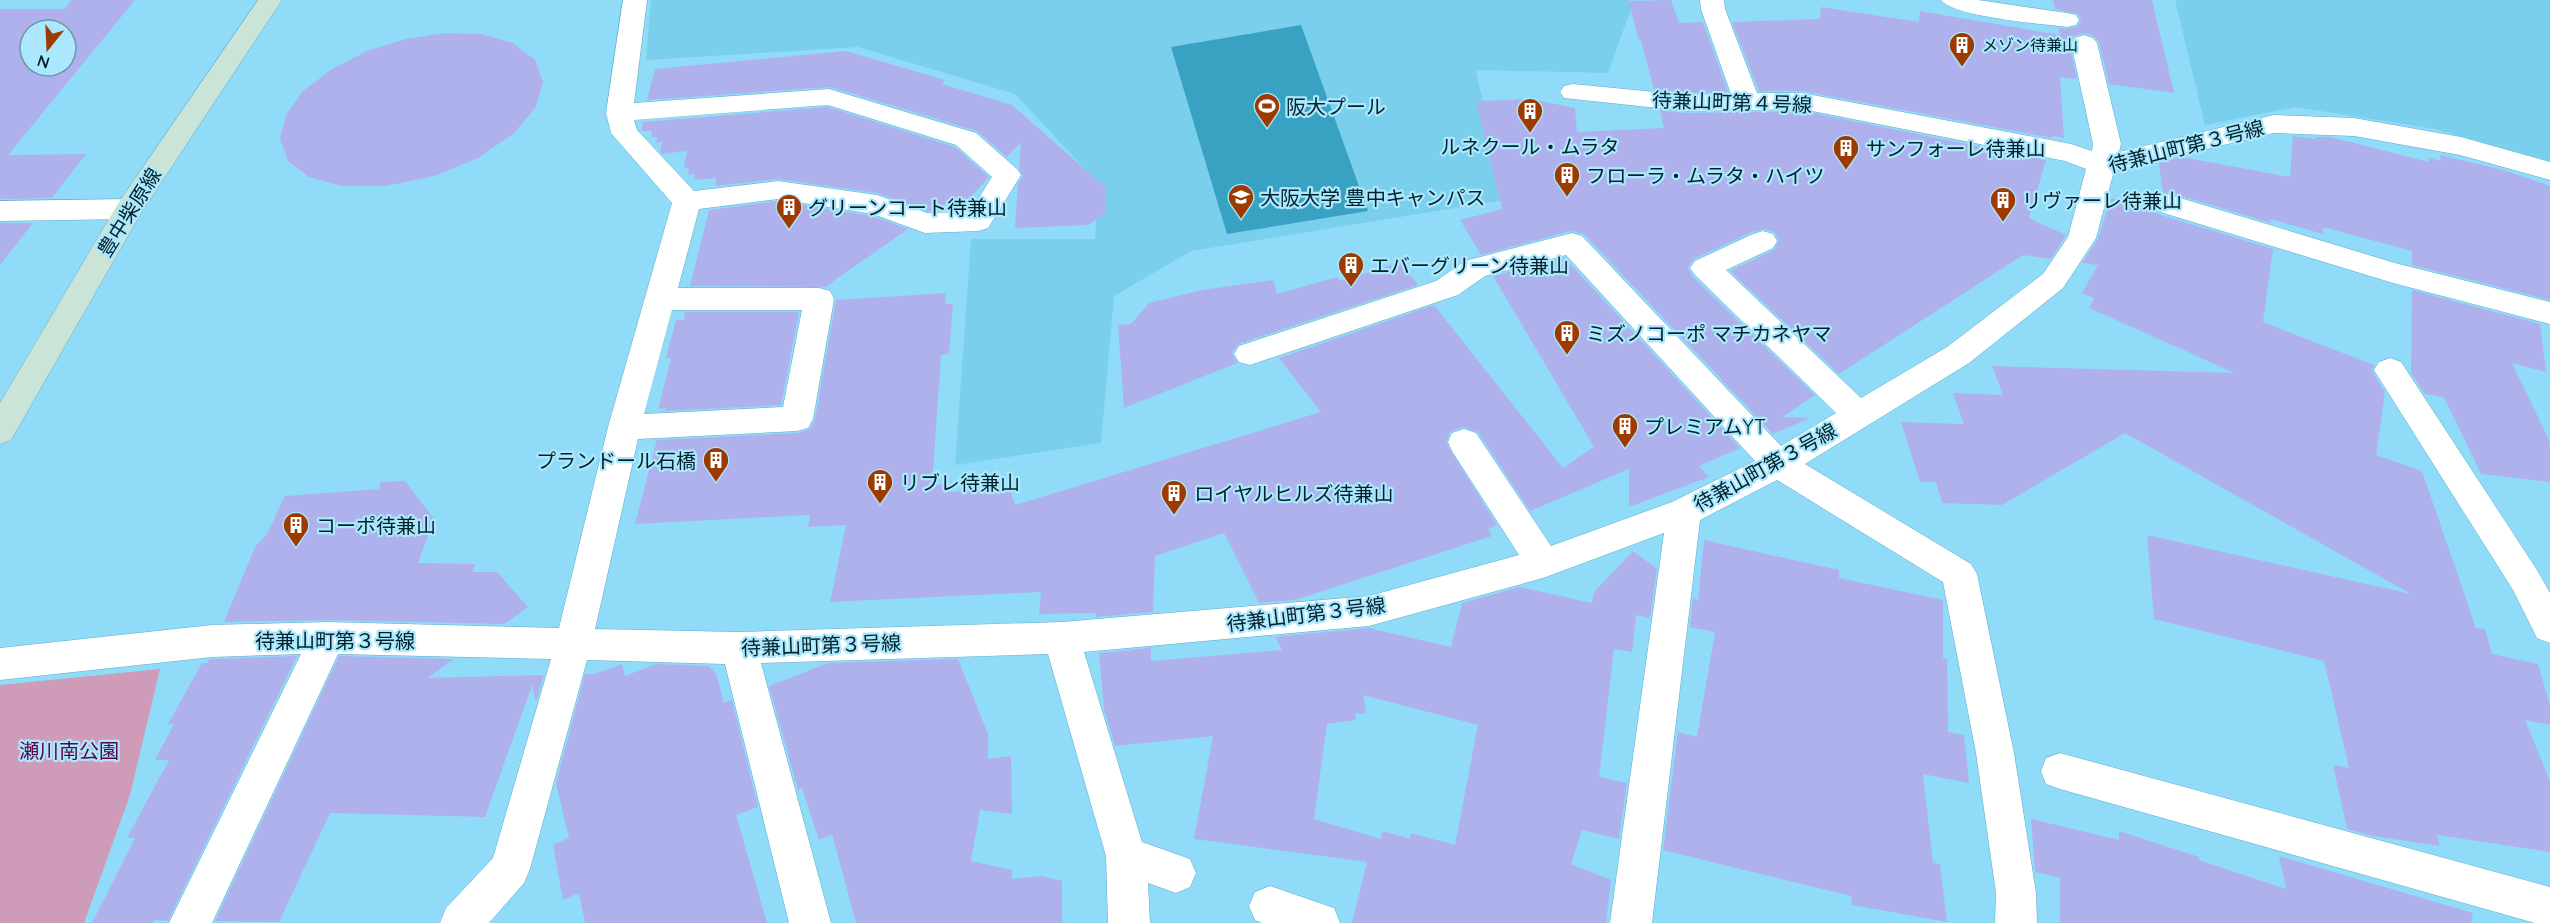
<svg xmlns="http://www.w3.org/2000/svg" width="2550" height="923" font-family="Quicksand,'Noto Sans JP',sans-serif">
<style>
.built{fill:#79cfec}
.green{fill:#ce9bb9}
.water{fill:#39a1c2}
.building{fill:#afb1ec;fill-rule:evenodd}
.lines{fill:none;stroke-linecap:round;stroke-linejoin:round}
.street-casing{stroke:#60acc7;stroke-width:1}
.secondary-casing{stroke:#60acc7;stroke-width:1}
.street{fill:#fff;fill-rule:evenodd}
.secondary{fill:#cae4d8;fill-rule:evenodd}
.labels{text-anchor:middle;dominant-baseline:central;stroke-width:4.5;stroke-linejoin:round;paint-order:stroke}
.far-poi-label{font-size:16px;fill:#01222c;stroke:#abe7fd;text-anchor:start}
.street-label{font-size:20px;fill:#01222c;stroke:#abe7fd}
.poi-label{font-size:20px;fill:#01222c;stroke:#abe7fd;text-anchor:start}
.park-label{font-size:20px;fill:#5e0446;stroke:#abe7fd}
</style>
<rect width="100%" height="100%" fill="#90dcf8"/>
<g class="built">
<path d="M651,0h978l3,6 -24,67 -132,-3 28,130 -313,51 -77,45 -13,147 -146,22 16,-226h124l4,-55 -84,-90 -157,-47 -212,13z"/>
<path d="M2175,0h375v161l-115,-32 -140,-22 -90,18z"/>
</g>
<path class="green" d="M160,669l-30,126 -46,128h-84v-238z"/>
<path class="water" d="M1301,25l67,186 -141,23 -56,-187z"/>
<g class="building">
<path d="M72,0h63l-127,155 78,-1 -34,44 -52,1v-190h64zM30,30h36v36h-36z"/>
<path d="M1671,0l8,23 24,-1 25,70 -42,1 -32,-3 -13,-50h-2l-11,-39z"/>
<path d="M2053,0h99l22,93 -65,-9 -10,-42 -5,-6 -9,-3 -11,3 -5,7 8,36 -17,-2 4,61 -11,-2 -1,2 -250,-47h-43l-27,-69 88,-3 1,-12 98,15 1,-11 140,24 -2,-7 9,1 11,-3 3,-5 -3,-7 -23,-5z"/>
<path d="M445,33l36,1 32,9 22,17 8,22 -7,25 -23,27 -35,24 -44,18 -48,10h-44l-33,-9 -21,-16 -8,-22 6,-24 17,-24 29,-22 35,-18 39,-12z"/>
<path d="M846,51l99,29 -3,4 70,21 93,82v27l-17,11 -73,3 3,-44 5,-8 -4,-8 2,-26 -14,15 -30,-26 -147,-44 -183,13 8,-31z"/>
<path d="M1531,99l44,9 2,24 87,-4 -4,-18 26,3 116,-2 244,49 -17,58 37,17 -15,24 -28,-4 -184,119 -109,-103 44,-21 5,-10 -5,-8 -10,-3 -12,3 -58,27 -6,9 5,9 122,118 -33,22 28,1 -37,16 -189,-200 -13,-3 -90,24 -21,-35 42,-11 -26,-108z"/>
<path d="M828,107l127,40 34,30 -29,32 -15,-5 -10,7h-8l-50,-18 -99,-14 -63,7 1,-8 -22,2 1,-6 -7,1 1,-7h-5l3,-17 -25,3 -2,-3 2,-9 -6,1 1,-6h-6l1,-6h-11l2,-9z"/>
<path d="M2293,136l22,3v-2h15l99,25v-4l12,3 -1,-6 67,16 43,15v114l-138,-35v-14l-89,-24v7l-53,-15 1,4 -103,-31 -5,1 -4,-30 23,-6 108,20z"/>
<path d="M2111,198l56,19 106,32 -10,73 111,43 -2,6 13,21 -9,63 46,16 54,157 9,1 7,25 46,10 12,41v20l-25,-5 25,61v71l-113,-17 3,11 -67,-10 -26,-7 -14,-64 16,3 -25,-107 -170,-42 -7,-84 264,59 -286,-161 -123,72 -60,-2 -6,-21h-16l-19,-60 63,2 -11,-31 50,2 -11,-29 243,7 -146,-65 5,-10 -12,-5 16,-28 -16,-2 16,-24z"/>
<path d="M778,201l94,15 36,13 -83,58 -135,-1 19,-76z"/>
<path d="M0,223h33l-33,42z"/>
<path d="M1565,258l175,190 -41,18 10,11 -80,30v-38l-99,42 -52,-79 -15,-5 -13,5 -4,11 51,82 -9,4 4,7 -197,64 -36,3 -35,-70 -69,23 -2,56 -57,5v-4l-57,1 2,-22 -211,10 16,-77 -38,2 2,-12 -175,9 22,-84 140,-7 13,-4 5,-10 21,-119 110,-7 -1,11h8l-4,50 -8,1 -9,130 17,-1v8l60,-4 6,17 306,-93 -42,-54 155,-53 129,163 31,-21 -101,-171z"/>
<path d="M1401,262l17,23 -180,59 -6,9 5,10 -113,45 -6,-83 13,-1 18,-21 53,-13 71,-10 4,14 60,-17 3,4z"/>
<path d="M2412,290l128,34 6,48 -34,-9 38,79v40l-69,-8 -37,-77 -19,-3 -14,-21z"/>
<path d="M685,312h114l-18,93 -116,6 1,-3 -8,1 13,-51h-5l10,-38h8z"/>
<path d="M405,481l29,38 -16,44 58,1 -4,8h25l31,35 -24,17 -177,-4 -103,2 31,-75 12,-13 18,-38 94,-7 2,-7z"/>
<path d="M1704,540l135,30v8l104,22v58l4,1 1,73 16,3 5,48 -46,-9 10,89 7,1 7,58 -95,-17 -1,-9 -188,-46 15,-118 19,5 18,-105 -25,-5 3,-30 5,4z"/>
<path d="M1633,551l24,18 -7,49 -14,-3 -4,37 -18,-3 -15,128 28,6 -8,56 -37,-9 -11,34 40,16 -5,43h-254l15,-61 -173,-23 19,-103 -98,10 -11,-37 -5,-56 52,-5v13l131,-11 -7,-13 94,-9 82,19 11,-44 57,-16 73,16 2,-11zM1363,695l115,30 -23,120 -44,-12 -1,6 -27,-8 -2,8 -67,-20 13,-95 29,-4 -1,-6 11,-1z"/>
<path d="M297,656l-129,265 -13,-1 -2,3h-61l43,-85h-8l42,-78h-14l19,-36h-6l34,-61h5l2,-3 3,-1z"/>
<path d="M339,656l115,3 -27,19 117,-3 -8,27 -4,-17 -47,132 -155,-4 -51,109 -64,-1z"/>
<path d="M958,659l30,75v25l23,-3 1,58 -32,-4 -9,51 41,9v9l29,-3 21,5v42h-206l-24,-89 -13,6 -17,-52 -4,2 -29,-104 59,-23z"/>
<path d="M622,664l3,12 31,-12 53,2 7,7 8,30 8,-3 26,107 -22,8 31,108h-182l-6,-30 -16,7 -10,-55 16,-7 -13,-55 29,-109h9z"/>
<path d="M2031,819l88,21v-9l80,26v3l87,29 -7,-33 194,57 -2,10h-411v-45l-25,-6z"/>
</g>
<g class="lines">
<g class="street-casing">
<g id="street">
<path d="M623,0h24l-13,103 195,-14 147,44 41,36 4,6 -33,53 -10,3 -53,2 -52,-19 -95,-15 -79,10 -21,79h141l11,3 4,8 -21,120 -5,9 -11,3 -159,8 -43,190 144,3 323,-10 307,-26 150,-41 -67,-104 -4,-9 4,-9 12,-4 12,4 75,113 121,-44 83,-41 -189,-206 -81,21 -27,19 -208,70 -11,-3 -5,-8 5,-8 197,-65 29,-20 107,-28 10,3 199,210 55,-33 -141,-138 -5,-7 5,-7 58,-27 10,-3 10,3 4,7 -4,7 -47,22 135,128 86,-51 96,-73 25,-37 18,-68 -21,-8 -263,-52 -116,2 -122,-13 -4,-6 4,-6 9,-2 113,11 45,-1 -30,-85 -1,-9h24l1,9 32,84h45l269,51 21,7 1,-7 -22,-101 4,-5 9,-3 9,3 4,5 24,101 -2,8 155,-37 80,3 107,19 89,25v18l-90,-25 -106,-19 -80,-3 -160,38 -18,67 -33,50 -94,75 -164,101 166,100 6,10 37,179 22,140 1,30h-42l1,-30 -20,-140 -33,-171 -166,-102 -77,40 -48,403h-42l54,-390 -121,45 -174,48 -285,26 58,190 48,17 6,14 -6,14 -14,6 -28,-10 2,40h-42l-2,-67 -58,-202 -287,9 70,260h-42l-64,-259 -138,-4 -57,209 -6,14 -35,40h-49l6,-15 47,-50 58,-199 -213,-5 -126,269h-43l132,-269 -89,3 -212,23v-32l212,-23 115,-3 232,6 49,-201 64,-224 -61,-70 -5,-20zM828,105l128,40 36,32 -22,35 -43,1 -50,-18 -99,-14 -84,10 -57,-61 -3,-10zM672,310h130l-19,97 -139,7z"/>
<path d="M1941,0h37l89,13 9,2 3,5 -3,5 -9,2c-24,-3 -114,-10 -126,-27z"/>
<path d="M2167,194l228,69 155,39v22l-157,-41 -236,-72 -4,-7 4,-7z"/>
<path d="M129,199l10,3 4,7 -4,7 -10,3 -129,2v-20z"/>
<path d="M2390,358l11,4 136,208 13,23v50l-13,-5 -24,-48 -134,-212 -5,-8 5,-8z"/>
<path d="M2060,753l490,134v36h-15l-475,-134 -14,-5 -5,-13 5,-13z"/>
<path d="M1270,886l64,22 6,15h-78l-7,-3 -6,-14 6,-14z"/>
</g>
</g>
<g class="secondary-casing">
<path id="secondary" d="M258,0h24l-141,213 -130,227 -11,4v-41l119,-201z"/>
</g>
<use href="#street" class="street"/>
<use href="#secondary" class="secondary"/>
</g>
<defs>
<g id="building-pin" transform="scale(1.35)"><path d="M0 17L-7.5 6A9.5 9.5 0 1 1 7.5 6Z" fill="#9d3a00" stroke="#abe7fd"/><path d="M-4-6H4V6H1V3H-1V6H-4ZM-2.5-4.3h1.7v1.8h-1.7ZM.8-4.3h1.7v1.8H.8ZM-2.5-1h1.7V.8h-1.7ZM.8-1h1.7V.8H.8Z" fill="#fff"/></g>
<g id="stadium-pin" transform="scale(1.35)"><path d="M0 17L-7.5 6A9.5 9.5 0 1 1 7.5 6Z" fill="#9d3a00" stroke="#abe7fd"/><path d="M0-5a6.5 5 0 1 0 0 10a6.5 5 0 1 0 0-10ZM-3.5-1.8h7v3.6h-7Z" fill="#fff"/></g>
<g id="university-pin" transform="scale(1.35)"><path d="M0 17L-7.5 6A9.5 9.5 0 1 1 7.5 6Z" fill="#9d3a00" stroke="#abe7fd"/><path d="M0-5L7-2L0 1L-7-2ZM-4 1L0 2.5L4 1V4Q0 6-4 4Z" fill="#fff"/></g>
</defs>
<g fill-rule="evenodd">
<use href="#building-pin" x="1962" y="45"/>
<use href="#stadium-pin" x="1267" y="106"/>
<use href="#building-pin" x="1530" y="111"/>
<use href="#building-pin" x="1846" y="148"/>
<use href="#building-pin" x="1567" y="175"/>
<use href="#university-pin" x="1241" y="197"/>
<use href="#building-pin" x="2003" y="200"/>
<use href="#building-pin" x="789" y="207"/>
<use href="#building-pin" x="1351" y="265"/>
<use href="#building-pin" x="1567" y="333"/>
<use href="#building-pin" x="1625" y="426"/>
<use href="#building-pin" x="716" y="460"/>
<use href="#building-pin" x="880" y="482"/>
<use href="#building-pin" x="1174" y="493"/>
<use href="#building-pin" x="296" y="525"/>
</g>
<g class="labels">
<g class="far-poi-label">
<text x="1982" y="45">メゾン待兼山</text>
</g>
<g class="street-label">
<text transform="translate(1732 102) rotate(2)">待兼山町第４号線</text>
<text transform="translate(2186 146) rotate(-14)">待兼山町第３号線</text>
<text transform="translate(129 212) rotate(-58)">豊中柴原線</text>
<text transform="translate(1765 467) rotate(-29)">待兼山町第３号線</text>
<text transform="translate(1306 614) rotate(-7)">待兼山町第３号線</text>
<text x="335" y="640">待兼山町第３号線</text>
<text transform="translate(821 645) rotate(-2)">待兼山町第３号線</text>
</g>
<g class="poi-label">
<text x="1286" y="106">阪大プール</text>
<text x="1530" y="146" text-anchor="middle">ルネクール・ムラタ</text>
<text x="1866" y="148">サンフォーレ待兼山</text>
<text x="1586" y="175">フローラ・ムラタ・ハイツ</text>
<text x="1260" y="197">大阪大学 豊中キャンパス</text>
<text x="2022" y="200">リヴァーレ待兼山</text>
<text x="808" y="207">グリーンコート待兼山</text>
<text x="1370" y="265">エバーグリーン待兼山</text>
<text x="1586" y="333">ミズノコーポ マチカネヤマ</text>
<text x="1644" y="426">プレミアムYT</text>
<text x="696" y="460" text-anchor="end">プランドール石橋</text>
<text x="900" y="482">リブレ待兼山</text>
<text x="1194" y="493">ロイヤルヒルズ待兼山</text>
<text x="316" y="525">コーポ待兼山</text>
</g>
<g class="park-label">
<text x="69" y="750">瀬川南公園</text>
</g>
</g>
<g transform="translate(48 48) rotate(198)"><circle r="28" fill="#abe7fd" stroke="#6798a9" stroke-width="1.5"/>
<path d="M0-4.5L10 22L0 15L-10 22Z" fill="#9d3a00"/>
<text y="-9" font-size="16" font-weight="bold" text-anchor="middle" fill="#01222c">N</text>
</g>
</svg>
